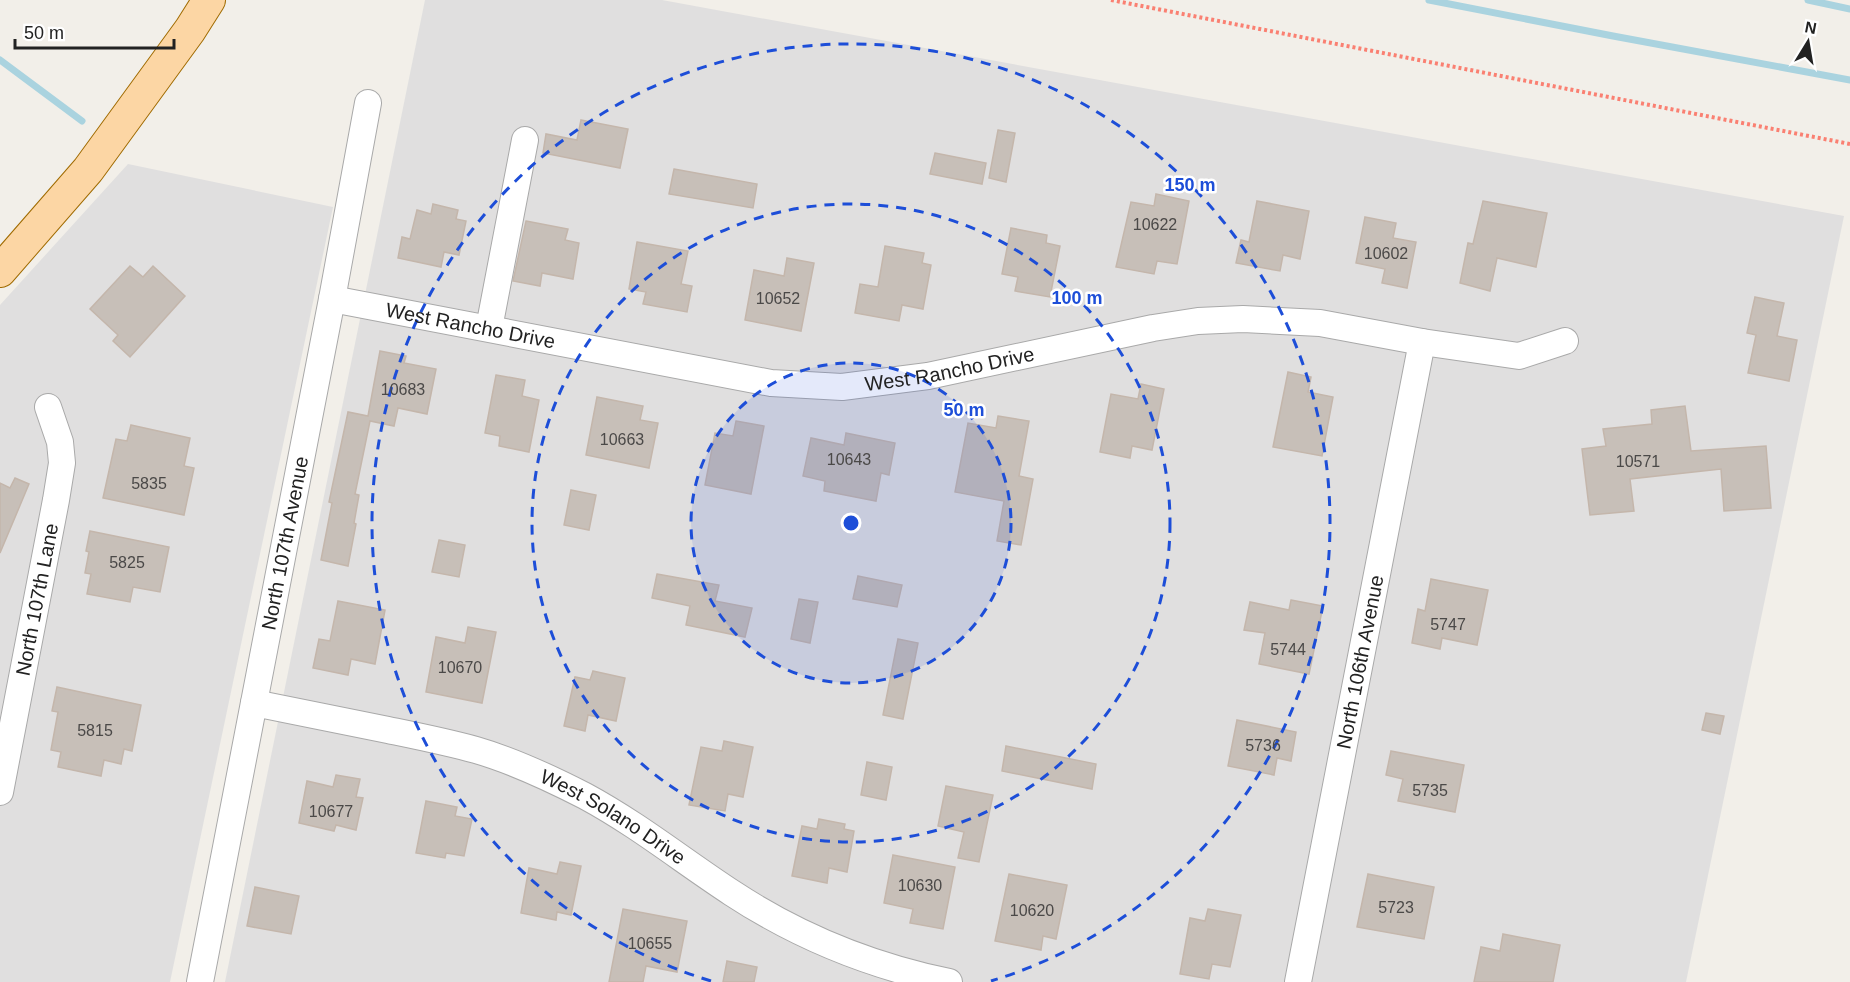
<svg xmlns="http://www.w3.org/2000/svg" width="1850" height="982" font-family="Helvetica,sans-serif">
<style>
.residential{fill:#e0dfdf}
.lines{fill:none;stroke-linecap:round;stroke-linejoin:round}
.stream{stroke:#aad3df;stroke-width:7}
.building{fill:#c7bfb8;stroke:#c4b6ab;stroke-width:1.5}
.minor-casing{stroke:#a9a9a9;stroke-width:28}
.major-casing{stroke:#a06b00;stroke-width:34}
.path{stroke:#fa8072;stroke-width:4;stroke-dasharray:3 3;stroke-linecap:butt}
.minor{stroke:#fff;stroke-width:26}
.major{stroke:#fcd6a4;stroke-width:32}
.ring{fill:none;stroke:#1d4ed8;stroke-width:3;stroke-dasharray:10 8}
.labels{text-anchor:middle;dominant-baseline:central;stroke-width:5;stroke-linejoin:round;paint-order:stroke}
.number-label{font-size:16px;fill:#4b4948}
.street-label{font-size:20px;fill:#222;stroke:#fff}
.centre{fill:#1d4ed8;stroke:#fff;stroke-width:3}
.ring-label{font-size:18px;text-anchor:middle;font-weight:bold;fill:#1d4ed8;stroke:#fff;stroke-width:5;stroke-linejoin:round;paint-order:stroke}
</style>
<rect width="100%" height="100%" fill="#f2efe9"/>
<g class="residential">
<path d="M425,0h237l1182,216 -158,766h-1461z"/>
<path d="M128,164l205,43 -163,775h-170v-677z"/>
</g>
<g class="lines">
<g class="stream">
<path d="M1429,0l184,36 237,44"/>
<path d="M1808,0l42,9"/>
<path d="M0,60l82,61"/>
</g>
</g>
<g class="building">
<path d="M581,120l47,9 -8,39 -77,-15 3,-19 31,6z"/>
<path d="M998,130l17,3 -9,49 -17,-4z"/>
<path d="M935,153l51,10 -4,21 -52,-10z"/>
<path d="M674,169l83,15 -4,24 -84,-14z"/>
<path d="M1156,194l33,7 -12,63 -20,-3 -3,13 -38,-7 15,-65 23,4z"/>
<path d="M1257,201l52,10 -9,48 -17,-4 -3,16 -44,-8 5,-23 8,2z"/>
<path d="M1483,201l64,12 -11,54 -39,-9 -7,33 -30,-8 8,-40 5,1z"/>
<path d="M433,204l25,6 -2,9 10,2 -7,34 -15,-3 -3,15 -43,-9 4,-21 8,2 7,-29 14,4z"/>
<path d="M1365,217l31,6 -3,15 23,4 -9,46 -25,-5 3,-14 -29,-6z"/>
<path d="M526,221l42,8 -3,11 14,3 -6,36 -31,-6 -2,13 -27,-5z"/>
<path d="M1011,228l36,7 -1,8 14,3 -10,51 -35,-6 3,-14 -16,-3z"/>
<path d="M637,242l51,9 -7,33 11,2 -5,26 -44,-8 3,-12 -17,-3z"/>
<path d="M885,246l39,7 -2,10 9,2 -8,44 -21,-4 -3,16 -44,-8 5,-29 18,3z"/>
<path d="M787,258l27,5 -13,68 -56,-11 9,-50 30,6z"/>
<path d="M130,266l13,11 10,-11 32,30 -55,61 -17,-16 5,-6 -28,-26z"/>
<path d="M1755,297l29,6 -7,33 20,4 -8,41 -41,-8 8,-38 -9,-2z"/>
<path d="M380,351l26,5 -2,7 32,6 -9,45 -29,-6 -4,18 -24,-5 -15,73 4,1 -5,28 2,1 -8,42 -27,-6 11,-57 -3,-1 19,-90 20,4z"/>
<path d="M1288,372l23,5 -3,15 25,5 -11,59 -49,-9z"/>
<path d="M496,375l29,5 -3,16 17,4 -10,52 -30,-6 1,-10 -15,-3z"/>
<path d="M1141,384l23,5 -12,61 -20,-4 -2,12 -30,-6 11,-58 27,5z"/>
<path d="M597,397l46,9 -3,14 18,3 -9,45 -63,-13z"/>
<path d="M1685,406l6,45 75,-5 5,62 -47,3 -3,-42 -91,10 4,32 -44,4 -8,-66 24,-3 -3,-17 49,-5 -1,-14z"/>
<path d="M998,416l31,5 -10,55 14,3 -12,66 -24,-4 7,-40 -49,-9 13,-69 28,5z"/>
<path d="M736,421l28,5 -13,68 -46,-9 10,-52 18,3z"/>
<path d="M131,425l59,13 -6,28 10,2 -10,47 -81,-17 13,-59 11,2z"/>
<path d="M846,433l49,10 -6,32 -8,-2 -5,28 -52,-10 1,-10 -22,-5 8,-38 33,7z"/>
<path d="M15,478l14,6 -29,69v-70l10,5z"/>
<path d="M571,490l25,5 -7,35 -25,-5z"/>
<path d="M90,531l79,16 -9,45 -27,-5 -3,15 -43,-8 4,-20 -6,-1 4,-21 -3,-1z"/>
<path d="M439,540l26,5 -6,32 -27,-5z"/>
<path d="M657,574l62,11 -4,16 37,7 -7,29 -59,-12 4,-19 -38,-8z"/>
<path d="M858,576l44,9 -5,22 -44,-8z"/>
<path d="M1431,579l57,11 -11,55 -35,-7 -2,11 -28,-6 6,-34 7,2z"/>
<path d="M799,599l19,3 -8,41 -19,-4z"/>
<path d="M1291,600l32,6 -14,68 -50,-10 6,-31 -21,-3 6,-28 39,8z"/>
<path d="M338,601l47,9 -10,54 -24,-5 -3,16 -35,-7 6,-29 11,2z"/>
<path d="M468,627l28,5 -14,71 -56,-11 10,-55 29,6z"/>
<path d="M898,639l20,4 -15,76 -20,-4z"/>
<path d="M593,671l32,7 -9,43 -28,-6 -3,16 -21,-5 11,-49 15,3z"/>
<path d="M57,687l84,18 -9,46 -8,-2 -3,15 -17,-4 -3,16 -43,-9 3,-15 -10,-2 7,-38 -6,-1z"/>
<path d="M1706,713l18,3 -4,18 -18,-4z"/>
<path d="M1237,720l59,12 -5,29 -14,-3 -3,17 -46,-9z"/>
<path d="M724,741l29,6 -10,50 -15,-3 -3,17 -36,-6 12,-58 21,4z"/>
<path d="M1006,746l90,18 -4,25 -90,-18z"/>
<path d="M1391,751l73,14 -9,47 -57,-11 5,-22 -17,-4z"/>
<path d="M867,762l25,5 -6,33 -25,-5z"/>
<path d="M336,775l24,4 -4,18 7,1 -7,32 -20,-5 -2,6 -35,-8 8,-42 26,6z"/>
<path d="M946,786l47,9 -14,67 -21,-4 6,-26 -26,-6z"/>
<path d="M426,801l31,6 -2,9 17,3 -8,37 -18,-3 -1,5 -29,-5z"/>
<path d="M819,819l26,5 -1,5 10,2 -7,41 -18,-4 -2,15 -35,-7 10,-50 15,3z"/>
<path d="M893,855l62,12 -12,62 -33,-6 3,-14 -29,-6z"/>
<path d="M560,862l21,4 -10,49 -14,-3 -1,8 -35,-7 8,-45 28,6z"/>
<path d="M1009,874l58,11 -11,54 -13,-3 -2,14 -46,-9z"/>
<path d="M1368,874l66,13 -10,52 -67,-12z"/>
<path d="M255,887l44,9 -8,38 -44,-8z"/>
<path d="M623,909l64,12 -10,51 -31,-6 -3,16h-34z"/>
<path d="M1208,909l33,6 -11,52 -18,-3 -3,15 -29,-5 10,-56 15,3z"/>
<path d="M1503,934l57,11 -7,37h-79l7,-35 19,4z"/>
<path d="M727,961l30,6 -3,15h-31z"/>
</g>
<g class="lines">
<g class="minor-casing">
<g id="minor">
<path id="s1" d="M332,299l439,84 71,4 86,-11 225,-48 45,-7 45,-2 77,4 102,19 97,14 46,-15"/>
<path d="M489,328l36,-188"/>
<path id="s2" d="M254,703c45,9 89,18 134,27 29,6 59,12 88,20 38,11 74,28 109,46 52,28 98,65 147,97 67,44 139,73 217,89"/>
<path id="s3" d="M0,792l56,-292 6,-37 -2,-21 -12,-35"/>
<path id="s4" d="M200,982l132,-683 36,-196"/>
<path id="s5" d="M1298,982l124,-640"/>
</g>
</g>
<g class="major-casing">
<path id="major" d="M0,271l88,-101 102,-140 19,-30"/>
</g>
<path class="path" d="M1111,0l739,144"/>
<use href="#minor" class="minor"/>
<use href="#major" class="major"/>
</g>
<circle cx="851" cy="523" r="160" fill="#1d4ed8" fill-opacity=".12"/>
<g class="ring">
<circle cx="851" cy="523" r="160"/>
<circle cx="851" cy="523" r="319"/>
<path d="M711 981A479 479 0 1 1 991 981"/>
</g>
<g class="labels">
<g class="number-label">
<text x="1155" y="224">10622</text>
<text x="1386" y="253">10602</text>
<text x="778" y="298">10652</text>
<text x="403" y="389">10683</text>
<text x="622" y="439">10663</text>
<text x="849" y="459">10643</text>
<text x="1638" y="461">10571</text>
<text x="149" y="483">5835</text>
<text x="127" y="562">5825</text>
<text x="1448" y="624">5747</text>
<text x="1288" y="649">5744</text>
<text x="460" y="667">10670</text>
<text x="95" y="730">5815</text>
<text x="1263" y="745">5736</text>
<text x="1430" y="790">5735</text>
<text x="331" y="811">10677</text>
<text x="920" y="885">10630</text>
<text x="1396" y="907">5723</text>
<text x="1032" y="910">10620</text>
<text x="650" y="943">10655</text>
</g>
<g class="street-label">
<text stroke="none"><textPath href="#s1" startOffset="141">West Rancho Drive</textPath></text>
<text stroke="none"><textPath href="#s1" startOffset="627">West Rancho Drive</textPath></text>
<text stroke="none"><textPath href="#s4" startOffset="447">North 107th Avenue</textPath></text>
<text stroke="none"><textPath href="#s3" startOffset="196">North 107th Lane</textPath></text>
<text stroke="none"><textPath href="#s5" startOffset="326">North 106th Avenue</textPath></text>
<text stroke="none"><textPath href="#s2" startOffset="380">West Solano Drive</textPath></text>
</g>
</g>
<circle cx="851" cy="523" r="9" class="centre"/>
<g class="ring-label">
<text x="1190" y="191">150 m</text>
<text x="1077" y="304">100 m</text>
<text x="964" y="416">50 m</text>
</g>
<g transform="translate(1808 42) rotate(11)" stroke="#ffffff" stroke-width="4.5" paint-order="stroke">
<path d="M0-4.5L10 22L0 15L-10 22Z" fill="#222222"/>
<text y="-9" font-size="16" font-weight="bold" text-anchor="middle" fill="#222222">N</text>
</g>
<path d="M15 39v9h159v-9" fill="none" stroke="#222222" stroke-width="3"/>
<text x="24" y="39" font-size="18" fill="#222222" stroke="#ffffff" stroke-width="4.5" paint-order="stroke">50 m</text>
</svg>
